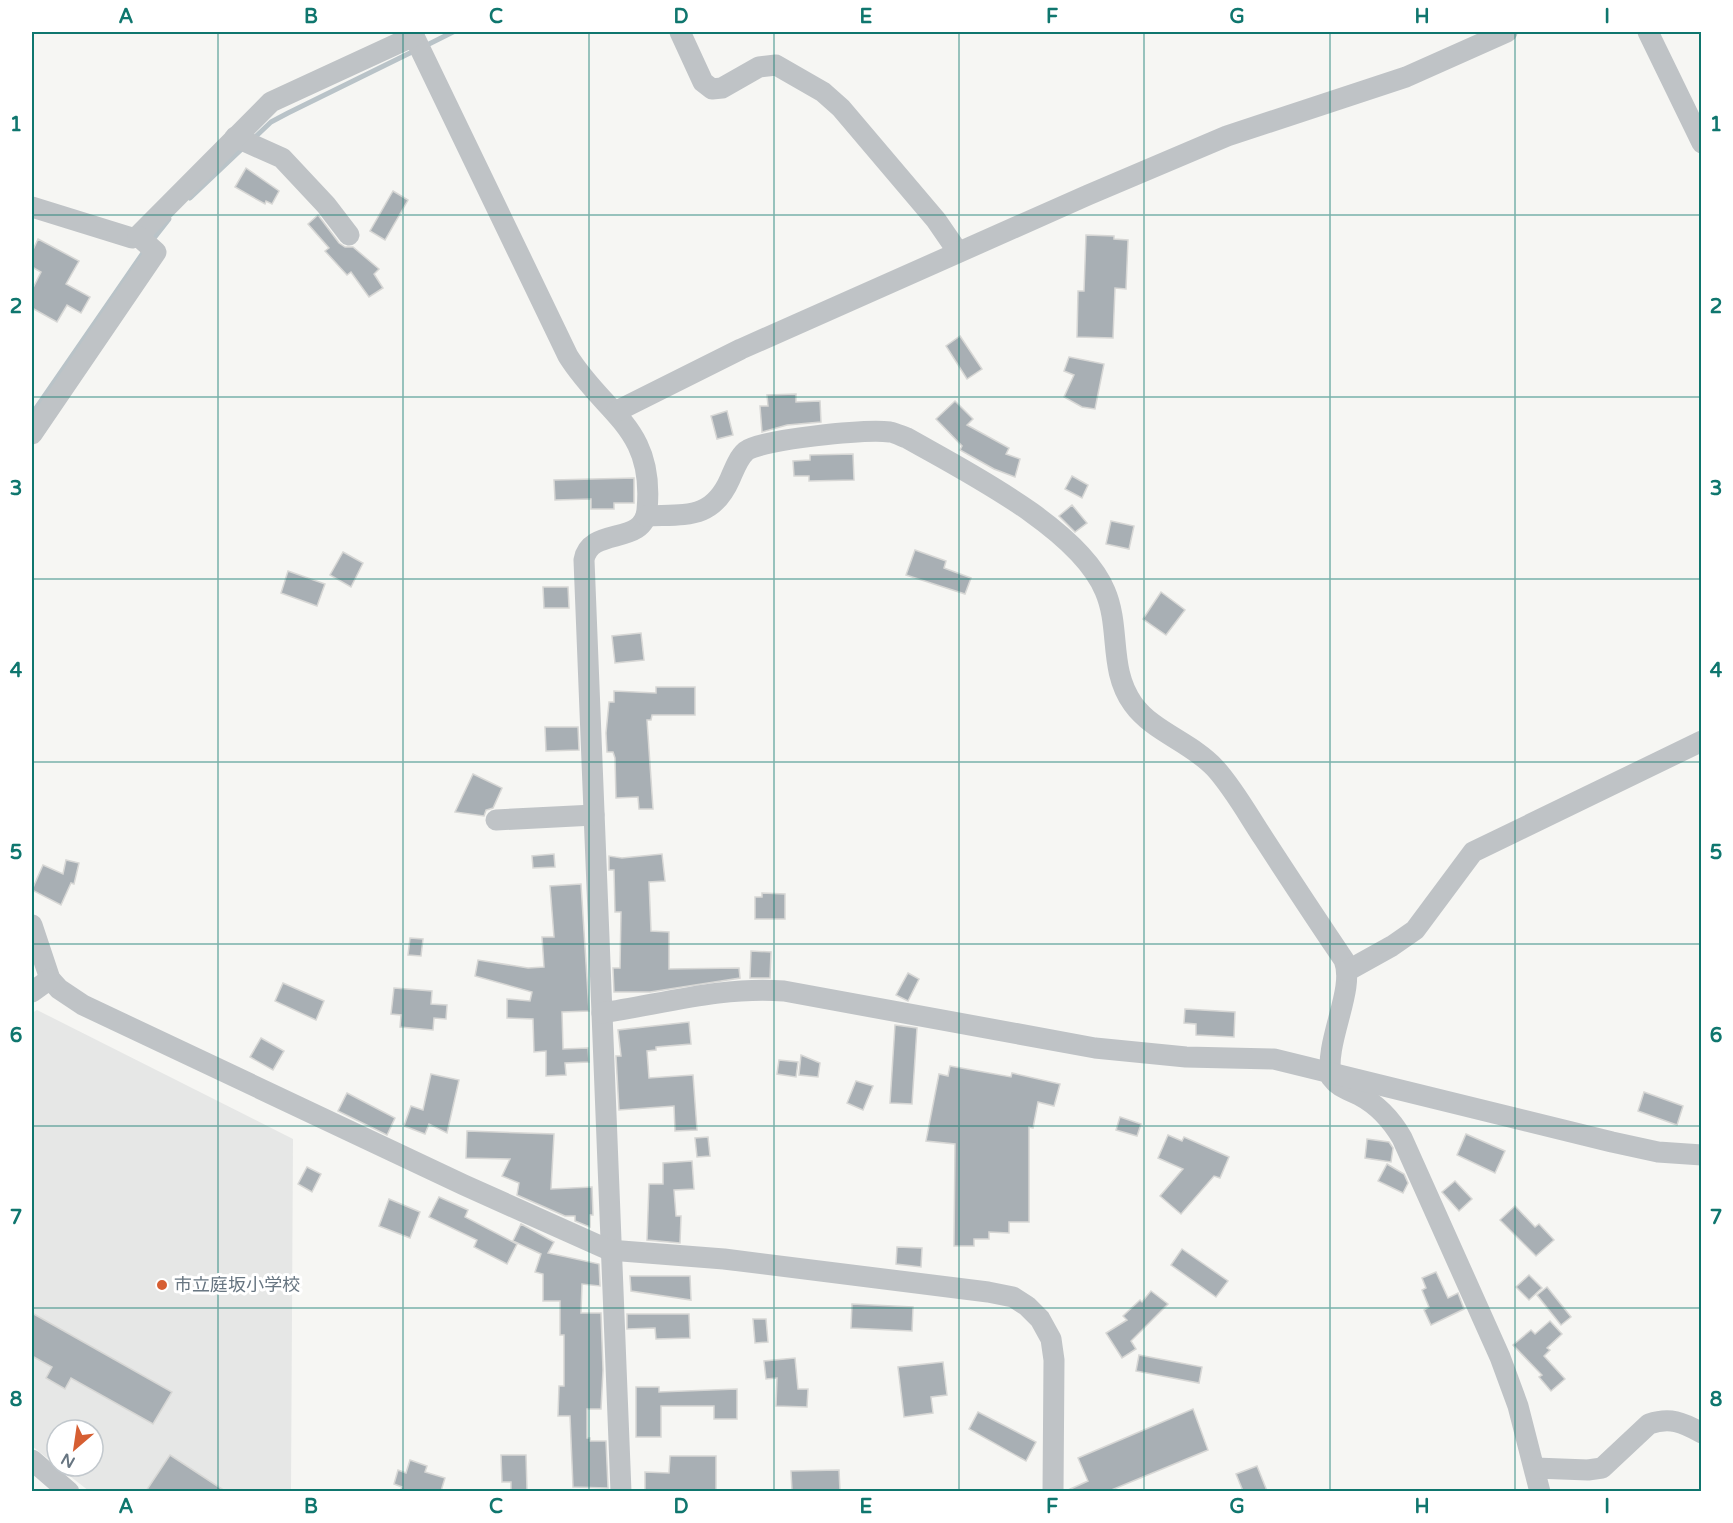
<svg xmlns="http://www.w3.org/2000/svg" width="1733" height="1523" font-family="'Varela Round','Noto Sans JP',sans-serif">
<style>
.built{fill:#e6e7e6}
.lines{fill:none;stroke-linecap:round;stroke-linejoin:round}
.stream{stroke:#b9c3c8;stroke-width:5}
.building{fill:#a8afb4;stroke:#d7d7d5;stroke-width:1.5}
.street{stroke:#bfc3c6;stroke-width:21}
.grid{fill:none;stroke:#0f766e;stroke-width:1.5;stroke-opacity:0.55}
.poi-dot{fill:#d65e32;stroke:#fff;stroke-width:2}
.labels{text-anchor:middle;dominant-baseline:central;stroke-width:6;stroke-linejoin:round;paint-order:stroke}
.poi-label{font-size:18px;fill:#677581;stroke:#fff;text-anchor:start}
.neatline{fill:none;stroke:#0f766e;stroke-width:2}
.grid-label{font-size:20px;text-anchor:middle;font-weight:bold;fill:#0f766e}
</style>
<rect width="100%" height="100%" fill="#f6f6f3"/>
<path class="built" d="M37,1010l256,129 -2,352h-202l-32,-25h36v-36h-36v36l-25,-20v-433z"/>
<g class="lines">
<g class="stream">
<path d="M425,46l28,-14"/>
<path d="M252,140l19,-18 17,-9 128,-63"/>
<path d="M190,198l55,-52"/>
<path d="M151,242l18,-23"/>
<path d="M32,414l113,-164"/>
</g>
</g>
<g class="building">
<path d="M246,168l33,23 -7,13 -6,-3 -1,3 -30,-17z"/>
<path d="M393,191l15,9 -23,40 -15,-9z"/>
<path d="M318,215l21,28 6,4h8l26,22 -5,5 9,14 -14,9 -18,-25 -4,3 -22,-24 4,-3 -21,-24z"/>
<path d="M1086,235l28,1v3l14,1 -2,49 -11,-1 -2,50 -36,-1 1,-46h6z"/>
<path d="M38,239l41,22 -13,23 24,13 -9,16 -14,-8 -10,17 -25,-14v-18l9,-18 -9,-5v-15z"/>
<path d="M960,336l22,33 -15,10 -21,-33z"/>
<path d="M1069,357l35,7 -9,45 -13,-2 -18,-10 10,-22 -10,-4z"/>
<path d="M796,394v8l24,-1 1,21 -34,3 -25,7 -2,-26h8l-1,-11z"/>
<path d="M955,401l18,18 -6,6 42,23 -3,6 14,5 -5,18 -21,-8 -34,-19 2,-4 -26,-27z"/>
<path d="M727,411l6,24 -16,4 -6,-23z"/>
<path d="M853,454l1,26 -45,1v-5h-15l-1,-15 17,-1v-5z"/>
<path d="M1072,476l16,9 -6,13 -17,-9z"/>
<path d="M634,478v25h-20v6h-23v-10l-36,1 -1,-20z"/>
<path d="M1072,505l15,18 -12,9 -16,-16z"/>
<path d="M1111,521l23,5 -5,23 -23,-5z"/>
<path d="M915,550l31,11 -2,7 27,10 -6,16 -59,-19z"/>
<path d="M343,552l20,11 -12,24 -21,-12z"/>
<path d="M288,571l37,13 -8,22 -36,-13z"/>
<path d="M543,587h25l1,21h-25z"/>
<path d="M1161,592l24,18 -19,25 -23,-16z"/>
<path d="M641,633l3,27 -29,3 -3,-27z"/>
<path d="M656,687h39v28h-43l-1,5h-4l6,89h-14l-1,-12 -22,1 -1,-40 -2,-6h-6l-1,-19 3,-31h5v-11l42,2z"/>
<path d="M545,727h33l1,23 -33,1z"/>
<path d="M473,774l29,14 -9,20 -7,2 -2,6 -29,-4z"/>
<path d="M554,854l1,13 -22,1 -1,-12z"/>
<path d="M662,854l3,27 -16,1 2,49 18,1v37l70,-1 1,10 -90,14h-36l-1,-24h7l1,-56h-6l-1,-42h-5v-14l13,2z"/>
<path d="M66,860l13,3 -5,21 -3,-1 -10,22 -29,-15 11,-25 20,9z"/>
<path d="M581,884l8,127 -27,1 1,37 25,-1 1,14 -24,1 1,12 -20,1v-25l-12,1 -1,-33 -26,-1v-19l23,2 2,-9 -57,-16 3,-16 50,8 16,-1 -2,-30h12l-4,-51z"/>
<path d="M762,893l23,1v25h-30v-22h7z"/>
<path d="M410,938l13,1 -2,17 -13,-1z"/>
<path d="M751,951l20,1 -1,26h-20z"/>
<path d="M908,973l11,6 -11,22 -12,-6z"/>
<path d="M283,983l41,18 -8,19 -41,-19z"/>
<path d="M394,988l38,3 -1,13 16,1 -1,14 -12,-1 -1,12 -33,-3 1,-12 -10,-1z"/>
<path d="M1185,1009l50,3 -1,25 -38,-2v-11l-12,-1z"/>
<path d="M689,1022l2,22 -35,3v3l-9,1 2,27 44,-3 4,55 -22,1 -1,-25 -55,4 -3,-54h5l-3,-26z"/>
<path d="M895,1025l22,3 -5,76 -22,-1z"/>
<path d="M261,1038l23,13 -11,19 -23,-13z"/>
<path d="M801,1055l19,8 -2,14 -19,-2z"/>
<path d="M779,1060l19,2 -2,15 -19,-3z"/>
<path d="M950,1066l61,11 1,-4 48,11 -6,22 -16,-4 -5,26 -4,-1v95h-20v11l-20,-1v7h-15v7h-20l1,-102 -29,-3 13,-67 9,2z"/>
<path d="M431,1074l28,6 -12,53 -18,-9 -4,10 -21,-8 7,-20 12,4z"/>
<path d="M856,1081l17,5 -10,24 -16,-7z"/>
<path d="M1644,1092l39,14 -6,19 -39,-14z"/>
<path d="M347,1093l48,25 -8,17 -49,-24z"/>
<path d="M1120,1117l21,7 -4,12 -21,-6z"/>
<path d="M467,1131l87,3 -3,55 41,-2 1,28h-3v12l-15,-6v-5h-10l-48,-21 2,-12 -17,-7 8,-17 -44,-1z"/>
<path d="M1466,1134l39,17 -10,22 -38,-18z"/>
<path d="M1168,1135l14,6 2,-4 45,20 -9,21 -6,-2 -33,38 -21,-18 23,-27 -25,-11z"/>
<path d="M708,1137l2,19 -13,1 -2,-19z"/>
<path d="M1367,1139l22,3 4,6 -2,14 -26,-4z"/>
<path d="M692,1161l2,28 -20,1 2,26h5l-1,27 -33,-3 2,-56h14v-21z"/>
<path d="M1387,1164l17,10 4,9 -5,10 -25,-12z"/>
<path d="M307,1167l14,7 -9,18 -14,-8z"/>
<path d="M1455,1181l17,18 -13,12 -17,-19z"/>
<path d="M439,1197l29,13 -3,7 52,27 -10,20 -33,-17 3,-7 -48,-23z"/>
<path d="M389,1199l31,13 -10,26 -31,-12z"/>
<path d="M1515,1206l20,21 4,-3 15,16 -18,16 -36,-36z"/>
<path d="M521,1224l33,18 -6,11 51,11 1,22 -18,-2 -1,29h20l2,57 -2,39h-14v29h3v3h16l2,47 -35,-1 -3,-71h-12l1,-30h5v-51h-4v-34h-17v-27l-8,-2 6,-18 -28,-13z"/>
<path d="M897,1247l25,1 -1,19 -25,-3z"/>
<path d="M1182,1249l46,32 -12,16 -45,-32z"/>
<path d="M1436,1272l12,26 10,-5 6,16 -33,16 -7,-15 5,-3 -7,-17 4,-2 -4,-10z"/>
<path d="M1529,1275l13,13 -13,12 -13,-13z"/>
<path d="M630,1276h60l1,24 -60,-9z"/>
<path d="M1547,1287l24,30 -10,8 -24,-30z"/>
<path d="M1151,1291l17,13 -37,37 5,8 -14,9 -16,-25 21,-13 -4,-4 17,-16 2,2z"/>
<path d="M852,1304l61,3 -1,24 -61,-3z"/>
<path d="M32,1313l140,79 -19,32 -82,-46 -6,11 -19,-11 6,-11 -20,-11z"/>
<path d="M627,1314h62l1,24 -34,1 -1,-11 -28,1z"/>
<path d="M753,1319h13l2,23 -13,1z"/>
<path d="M1550,1321l12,13 -15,14 3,2 -6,6 21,23 -14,12 -12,-14 3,-2 -29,-30 18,-15 4,4z"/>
<path d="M1139,1355l63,12 -3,16 -63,-12z"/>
<path d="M795,1358l3,31h10l-1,18 -31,-1 1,-28 -11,1 -2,-18z"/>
<path d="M943,1362l4,33 -16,2 2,16 -29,4 -6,-50z"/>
<path d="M636,1387h23v5l78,-3v30h-23v-13h-53v31h-25z"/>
<path d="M1193,1409l15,41 -99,41h-43l22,-10 -10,-23z"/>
<path d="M978,1412l58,30 -10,19 -57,-32z"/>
<path d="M170,1455l55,36h-79z"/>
<path d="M501,1455h25l1,36h-16v-9h-9z"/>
<path d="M670,1456h46v35h-71v-19l24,1z"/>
<path d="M410,1460l17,6 -2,6 20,6 -4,13h-41l2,-4 -8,-3 4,-14 8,3z"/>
<path d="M1257,1466l10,25h-24l-7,-17z"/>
<path d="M839,1470l1,21h-48l-1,-20z"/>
</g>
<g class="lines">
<g class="street">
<path d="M412,32l156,324c37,59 87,71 79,154 -3,36 -57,16 -63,50l37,932"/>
<path d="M680,32l23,50 9,7 10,-1 37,-21 17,-2 47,27 18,16 95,112 22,32"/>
<path d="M1648,32l54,111"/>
<path d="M235,137l47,21 44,47 23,30"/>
<path d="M32,207l100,31 6,-2 133,-134 143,-66"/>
<path d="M617,411l124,-62 347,-154 139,-59 179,-59 101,-45"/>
<path d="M32,434l124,-182 -18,-16"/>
<path d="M646,516c40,-2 66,4 84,-37 4,-9 8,-21 16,-28 17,-12 120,-22 144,-19 6,1 11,4 17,6 58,33 172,90 198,153 16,37 3,78 28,113 20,28 58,38 82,64 19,21 33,47 49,71 26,40 53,81 80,121 12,29 -20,82 -13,117 8,11 16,12 28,18 19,10 32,24 43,43l98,219 18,49 22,86"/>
<path d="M496,820l98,-5"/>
<path d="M32,925l18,54 9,10 24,16 381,180 145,65 115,9 264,33 25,5 14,9 13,13 11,20 3,21 -1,132"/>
<path d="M1347,971l45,-25 23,-16 58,-78 229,-111"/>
<path d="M32,992l18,-13"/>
<path d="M602,1013c60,-9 121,-27 182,-22l311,57 91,9 88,2 338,83 46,10 44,3"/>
<path d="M32,1460l37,32"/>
<path d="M1535,1468l53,2 14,-2 47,-44c21,-7 33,-2 53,9"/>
</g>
</g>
<path class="grid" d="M218,32v1460M403,32v1460M589,32v1460M774,32v1460M959,32v1460M1144,32v1460M1330,32v1460M1515,32v1460M32,215h1670M32,397h1670M32,579h1670M32,762h1670M32,944h1670M32,1126h1670M32,1308h1670"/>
<circle class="poi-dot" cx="162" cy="1285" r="6"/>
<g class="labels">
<g class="poi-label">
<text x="174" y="1285">市立庭坂小学校</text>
</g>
</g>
<rect width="1733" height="1523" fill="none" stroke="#ffffff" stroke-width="66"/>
<g transform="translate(75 1448) rotate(209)"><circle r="28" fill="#ffffff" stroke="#c2c8cd" stroke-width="1.5"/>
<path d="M0-4.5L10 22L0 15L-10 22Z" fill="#d65e32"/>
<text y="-9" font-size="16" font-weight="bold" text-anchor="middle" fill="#677581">N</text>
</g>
<rect x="33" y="33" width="1667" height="1457" class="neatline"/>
<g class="grid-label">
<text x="126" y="23">A</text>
<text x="311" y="23">B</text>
<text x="496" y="23">C</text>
<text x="681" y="23">D</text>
<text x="866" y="23">E</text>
<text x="1052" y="23">F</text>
<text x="1237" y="23">G</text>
<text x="1422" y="23">H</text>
<text x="1607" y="23">I</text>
<text x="16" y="131">1</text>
<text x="1716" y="131">1</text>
<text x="16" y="313">2</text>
<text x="1716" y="313">2</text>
<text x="16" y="495">3</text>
<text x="1716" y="495">3</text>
<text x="16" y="677">4</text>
<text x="1716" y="677">4</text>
<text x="16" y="859">5</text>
<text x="1716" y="859">5</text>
<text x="16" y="1042">6</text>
<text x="1716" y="1042">6</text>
<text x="16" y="1224">7</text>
<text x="1716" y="1224">7</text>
<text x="16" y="1406">8</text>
<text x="1716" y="1406">8</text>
<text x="126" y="1513">A</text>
<text x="311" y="1513">B</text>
<text x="496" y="1513">C</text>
<text x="681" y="1513">D</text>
<text x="866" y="1513">E</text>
<text x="1052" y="1513">F</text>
<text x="1237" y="1513">G</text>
<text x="1422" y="1513">H</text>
<text x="1607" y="1513">I</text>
</g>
</svg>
